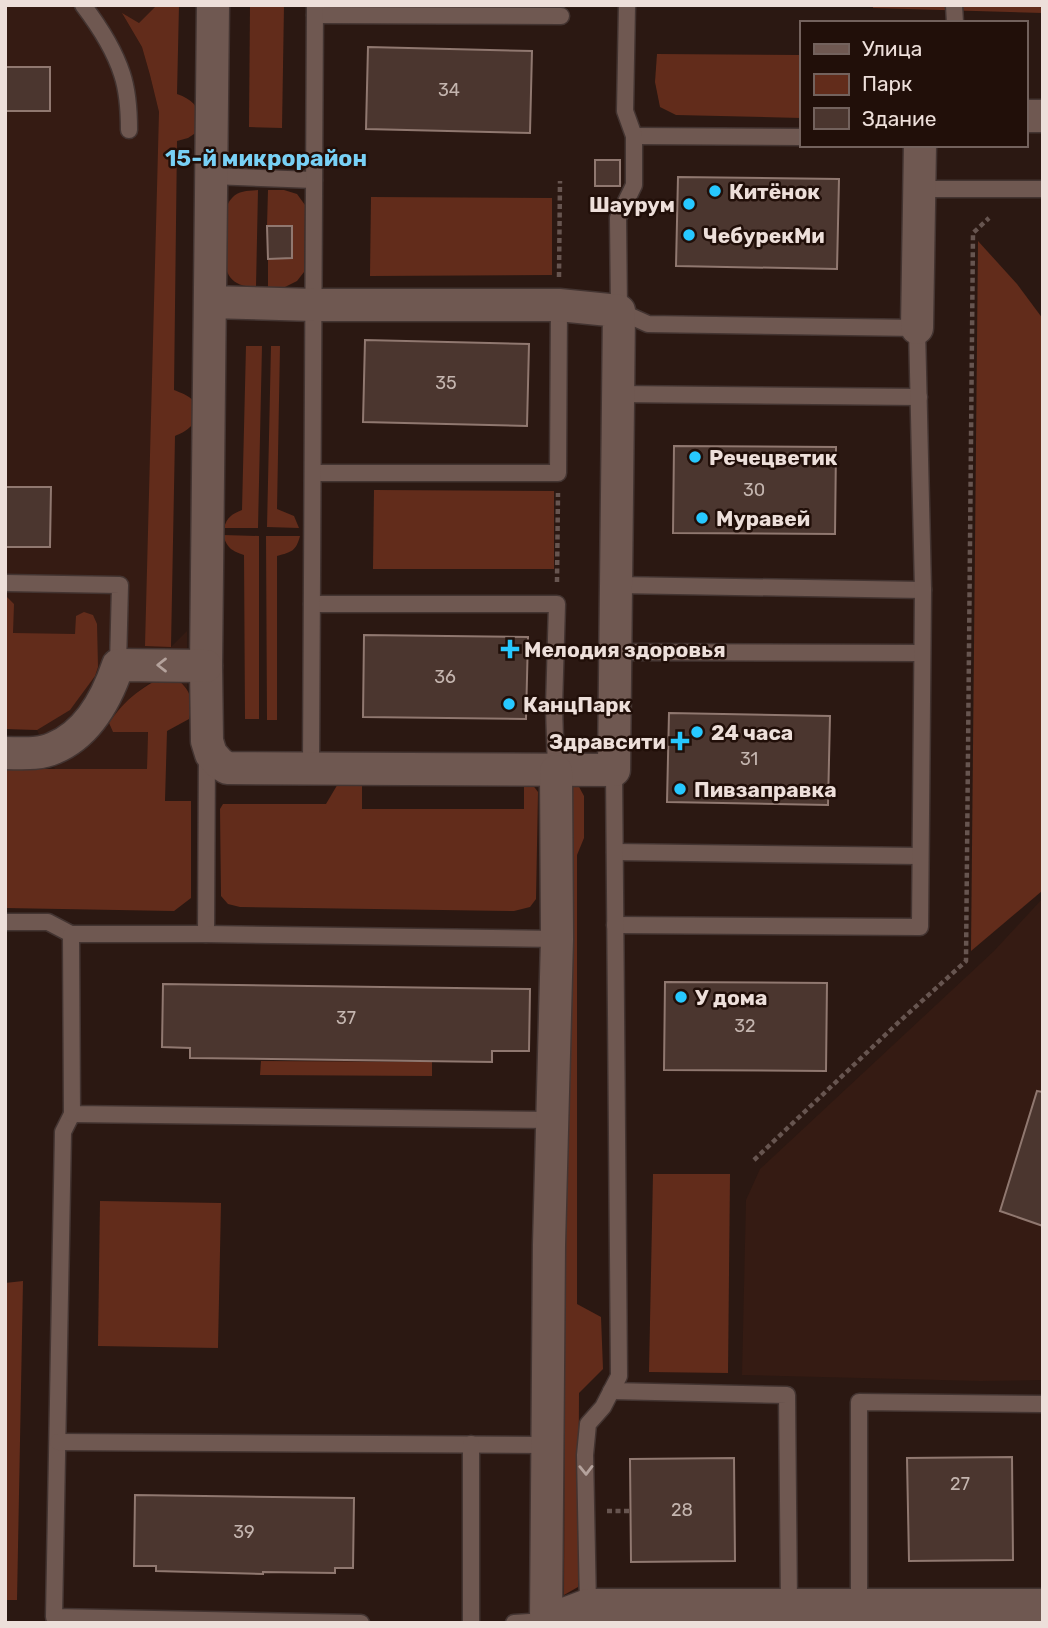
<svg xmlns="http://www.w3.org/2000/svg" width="1048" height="1628" font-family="Rubik,sans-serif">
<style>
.built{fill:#351b13}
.green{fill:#622c1b}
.building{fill:#4b362f;stroke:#907870;stroke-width:2}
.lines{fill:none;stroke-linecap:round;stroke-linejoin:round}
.service-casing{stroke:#433431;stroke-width:19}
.minor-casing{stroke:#433431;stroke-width:35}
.path{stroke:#675550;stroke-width:4.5;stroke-dasharray:5 3.5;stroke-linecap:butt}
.service{stroke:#6f5851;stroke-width:16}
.minor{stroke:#6f5851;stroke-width:32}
.oneway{stroke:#b4a29c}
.poi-dot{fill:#27c8ff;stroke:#210f09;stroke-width:2.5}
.labels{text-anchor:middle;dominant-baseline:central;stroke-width:5;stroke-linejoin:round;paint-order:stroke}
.number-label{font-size:18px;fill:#c4b5af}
.poi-label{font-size:21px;font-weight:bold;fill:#eddfda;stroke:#210f09;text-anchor:start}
.neighbourhood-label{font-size:23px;font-weight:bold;fill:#78d0f5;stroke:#210f09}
</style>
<rect width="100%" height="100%" fill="#2b1812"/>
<g class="built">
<path d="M5,5h150v2l-16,16 -16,-8 19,32 8,28 9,37 12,535 16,-16v57l-17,-15 -21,10 -19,15 -21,25 4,9h35l-1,37h-92l-18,-39 -32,-1z"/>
<path d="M1043,898v482l-63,1 -238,-6 4,-175 14,-31 234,-218z"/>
</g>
<g class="green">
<path d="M155,5h24l-2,89c20,7 25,17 20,38l-9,6 -11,3 -3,249c7,3 15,5 20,12 11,16 -5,29 -19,34l-4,211 -26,-1 14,-534 -9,-37 -8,-28 -20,-34 17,10 16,-16z"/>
<path d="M250,5h34l-2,123 -33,-1z"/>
<path d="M873,5h170v8l-170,-5z"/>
<path d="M657,54l144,1v63l-125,-3 -16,-8 -5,-25z"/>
<path d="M258,190l-2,97c-35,0 -32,-25 -31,-52 0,-12 -2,-28 7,-37 7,-8 16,-7 26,-8z"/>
<path d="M268,190h16l13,4 8,11 -1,67 -7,9 -12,6 -17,2v-30l24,-1v-31l-25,-1z"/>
<path d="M371,197l181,1v77l-182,1z"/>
<path d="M978,241l39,43 26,35 -1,572 -71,60z"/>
<path d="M246,346h16l-4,182h-34c3,-11 8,-14 18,-18z"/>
<path d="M271,346h9l-3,163 17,7 5,12 -32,-1z"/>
<path d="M374,490l180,1v78h-181z"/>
<path d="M223,535l36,1v183h-14l-1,-164c-12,-4 -17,-7 -21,-20z"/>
<path d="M266,536h34c-4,15 -8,16 -23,20v164h-10z"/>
<path d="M5,595l9,9 -1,29 62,1 1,-18 8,-4 9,3 4,9 1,43 -3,9 -25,34 -33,20 -32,-1z"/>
<path d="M171,673c16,15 25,22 18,46l-22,12 -2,70h26v97l-17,13 -169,-3v-139h142l1,-37h-35l-4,-9c17,-25 34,-37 62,-50z"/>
<path d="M567,781l11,4 6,11v42l-7,17v449l24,13 2,52 -24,24 -1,194 -14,8z"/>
<path d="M339,782h23v27h162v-27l8,2 6,8 -2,107 -6,8 -16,4 -274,-4 -12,-3 -7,-8 -1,-87 3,-5h103z"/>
<path d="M261,1061l171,1v14l-172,-1z"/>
<path d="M653,1174h77l-2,199 -79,-1z"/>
<path d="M100,1201l121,2 -3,145 -120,-2z"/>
<path d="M23,1281l-6,319h-12v-317z"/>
</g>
<g class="building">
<path d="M368,47l164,4 -2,82 -164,-4z"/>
<rect x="5" y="67" width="45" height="44"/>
<rect x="595" y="160" width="25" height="26"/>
<path d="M678,177l161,2 -2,90 -161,-3z"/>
<path d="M267,226h25v32l-24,1z"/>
<path d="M365,340l164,4 -2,82 -164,-4z"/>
<path d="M674,446l162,1 -1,87 -162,-1z"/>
<path d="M5,487h46l-1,60h-45z"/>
<path d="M364,635l164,2 -2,82 -163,-2z"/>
<path d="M669,713l161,3 -2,89 -161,-3z"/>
<path d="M665,982l162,1 -1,88 -162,-1z"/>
<path d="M163,984l367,5 -1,62h-37v11l-302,-4v-10l-28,-1z"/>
<path d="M1037,1091l6,1v134l-43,-15z"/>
<path d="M1012,1457l1,103 -104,1 -2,-103z"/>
<path d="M734,1458l1,103 -104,1 -1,-103z"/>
<path d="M135,1495l219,3 -1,70h-18v5l-72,-1v2l-107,-3v-5h-22z"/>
</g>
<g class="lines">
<g class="service-casing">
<g id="service">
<path d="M83,5c16,21 31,44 39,69 6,18 7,37 7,56"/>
<path d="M954,5l1,18"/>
<path d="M315,15l246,1"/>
<path d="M634,136l167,1"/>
<path d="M212,176l102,4"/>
<path d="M920,189h123"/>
<path d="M618,394l301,3"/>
<path d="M313,473h245l1,-168"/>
<path d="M5,583l115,2 -2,80"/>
<path d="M617,585l306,5"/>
<path d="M312,604h245l-3,103 2,64"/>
<path d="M616,652l306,1"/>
<path d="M311,768l4,-763"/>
<path d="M615,852l305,4"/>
<path d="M5,922h43l23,12"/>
<path d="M615,925l305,2 3,-337 -6,-262 -269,-4 -29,-13 -1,-93 16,-33v-49l-9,-25 2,-106"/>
<path d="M206,934l1,-183"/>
<path d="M72,1114l-9,18 -9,485 307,6"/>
<path d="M551,1120l-479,-6 -1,-180h135l351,5"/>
<path d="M611,1391l176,4 2,211"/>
<path d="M58,1442l488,3"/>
<path d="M471,1444v179"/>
<path d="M588,1605l-3,-150 3,-31 15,-17 16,-31 -5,-606"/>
<path d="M859,1606v-204l184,2"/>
<path d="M514,1623l32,-2"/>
</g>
</g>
<g class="minor-casing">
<g id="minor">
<path d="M1025,116h18"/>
<path d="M210,302l104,3h245l60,6 -5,459 -387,-2 -8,-5 -8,-9 -4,-13 -1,-75 7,-661"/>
<path d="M917,328l3,-183"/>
<path d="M5,753c16,0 34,2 49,-5 34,-14 53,-50 64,-83l88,1"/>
<path d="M556,771l1,168 -8,306 -3,376 42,-16h455"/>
</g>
</g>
<g class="path">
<path d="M559,277l1,-96"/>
<path d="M557,582l1,-89"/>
<path d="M754,1160l147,-140 65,-59 7,-728 16,-15"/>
<path d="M607,1511h23"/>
</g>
<use href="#service" class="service"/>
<use href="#minor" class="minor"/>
</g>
<defs><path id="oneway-chevron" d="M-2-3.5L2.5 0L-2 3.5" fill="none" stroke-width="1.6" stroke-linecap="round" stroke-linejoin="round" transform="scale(1.75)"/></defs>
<g class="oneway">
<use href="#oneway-chevron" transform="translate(162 665) rotate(-180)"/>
<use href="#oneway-chevron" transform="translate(586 1470) rotate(89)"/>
</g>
<g class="poi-dot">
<circle cx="715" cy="191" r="7"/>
<circle cx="689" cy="204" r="7"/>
<circle cx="689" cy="235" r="7"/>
<circle cx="695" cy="457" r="7"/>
<circle cx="702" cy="518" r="7"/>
<path d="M506.5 638.5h7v7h7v7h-7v7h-7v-7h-7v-7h7z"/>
<circle cx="509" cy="704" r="7"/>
<circle cx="697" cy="732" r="7"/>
<path d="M676.5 730.5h7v7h7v7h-7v7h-7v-7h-7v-7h7z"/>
<circle cx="680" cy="789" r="7"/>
<circle cx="681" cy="997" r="7"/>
</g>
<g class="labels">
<g class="number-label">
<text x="449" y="90">34</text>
<text x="446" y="383">35</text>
<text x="754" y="490">30</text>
<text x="445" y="677">36</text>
<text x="749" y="759">31</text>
<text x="346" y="1018">37</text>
<text x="745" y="1026">32</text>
<text x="960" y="1484">27</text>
<text x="682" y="1510">28</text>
<text x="244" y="1532">39</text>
</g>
<g class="poi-label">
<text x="729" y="191">Китёнок</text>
<text x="675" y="204" text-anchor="end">Шаурум</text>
<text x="703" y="235">ЧебурекМи</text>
<text x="709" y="457">Речецветик</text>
<text x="716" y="518">Муравей</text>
<text x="524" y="649">Мелодия здоровья</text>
<text x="523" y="704">КанцПарк</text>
<text x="711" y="732">24 часа</text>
<text x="666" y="741" text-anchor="end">Здравсити</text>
<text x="694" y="789">Пивзаправка</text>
<text x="695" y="997">У дома</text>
</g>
<g class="neighbourhood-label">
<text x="266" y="158">15-й микрорайон</text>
</g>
</g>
<rect width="1048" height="1628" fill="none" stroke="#eddfda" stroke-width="14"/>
<rect x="800" y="21" width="228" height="126" fill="#210f09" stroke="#73625d" stroke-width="2"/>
<rect x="814" y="44" width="35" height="10" fill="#6f5851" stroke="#73625d" stroke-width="2"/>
<text x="862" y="56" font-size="21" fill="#eddfda">Улица</text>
<rect x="814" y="74" width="35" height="21" fill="#622c1b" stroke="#73625d" stroke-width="2"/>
<text x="862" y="91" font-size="21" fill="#eddfda">Парк</text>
<rect x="814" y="108" width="35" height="21" fill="#4b362f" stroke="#73625d" stroke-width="2"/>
<text x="862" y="126" font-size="21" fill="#eddfda">Здание</text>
</svg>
